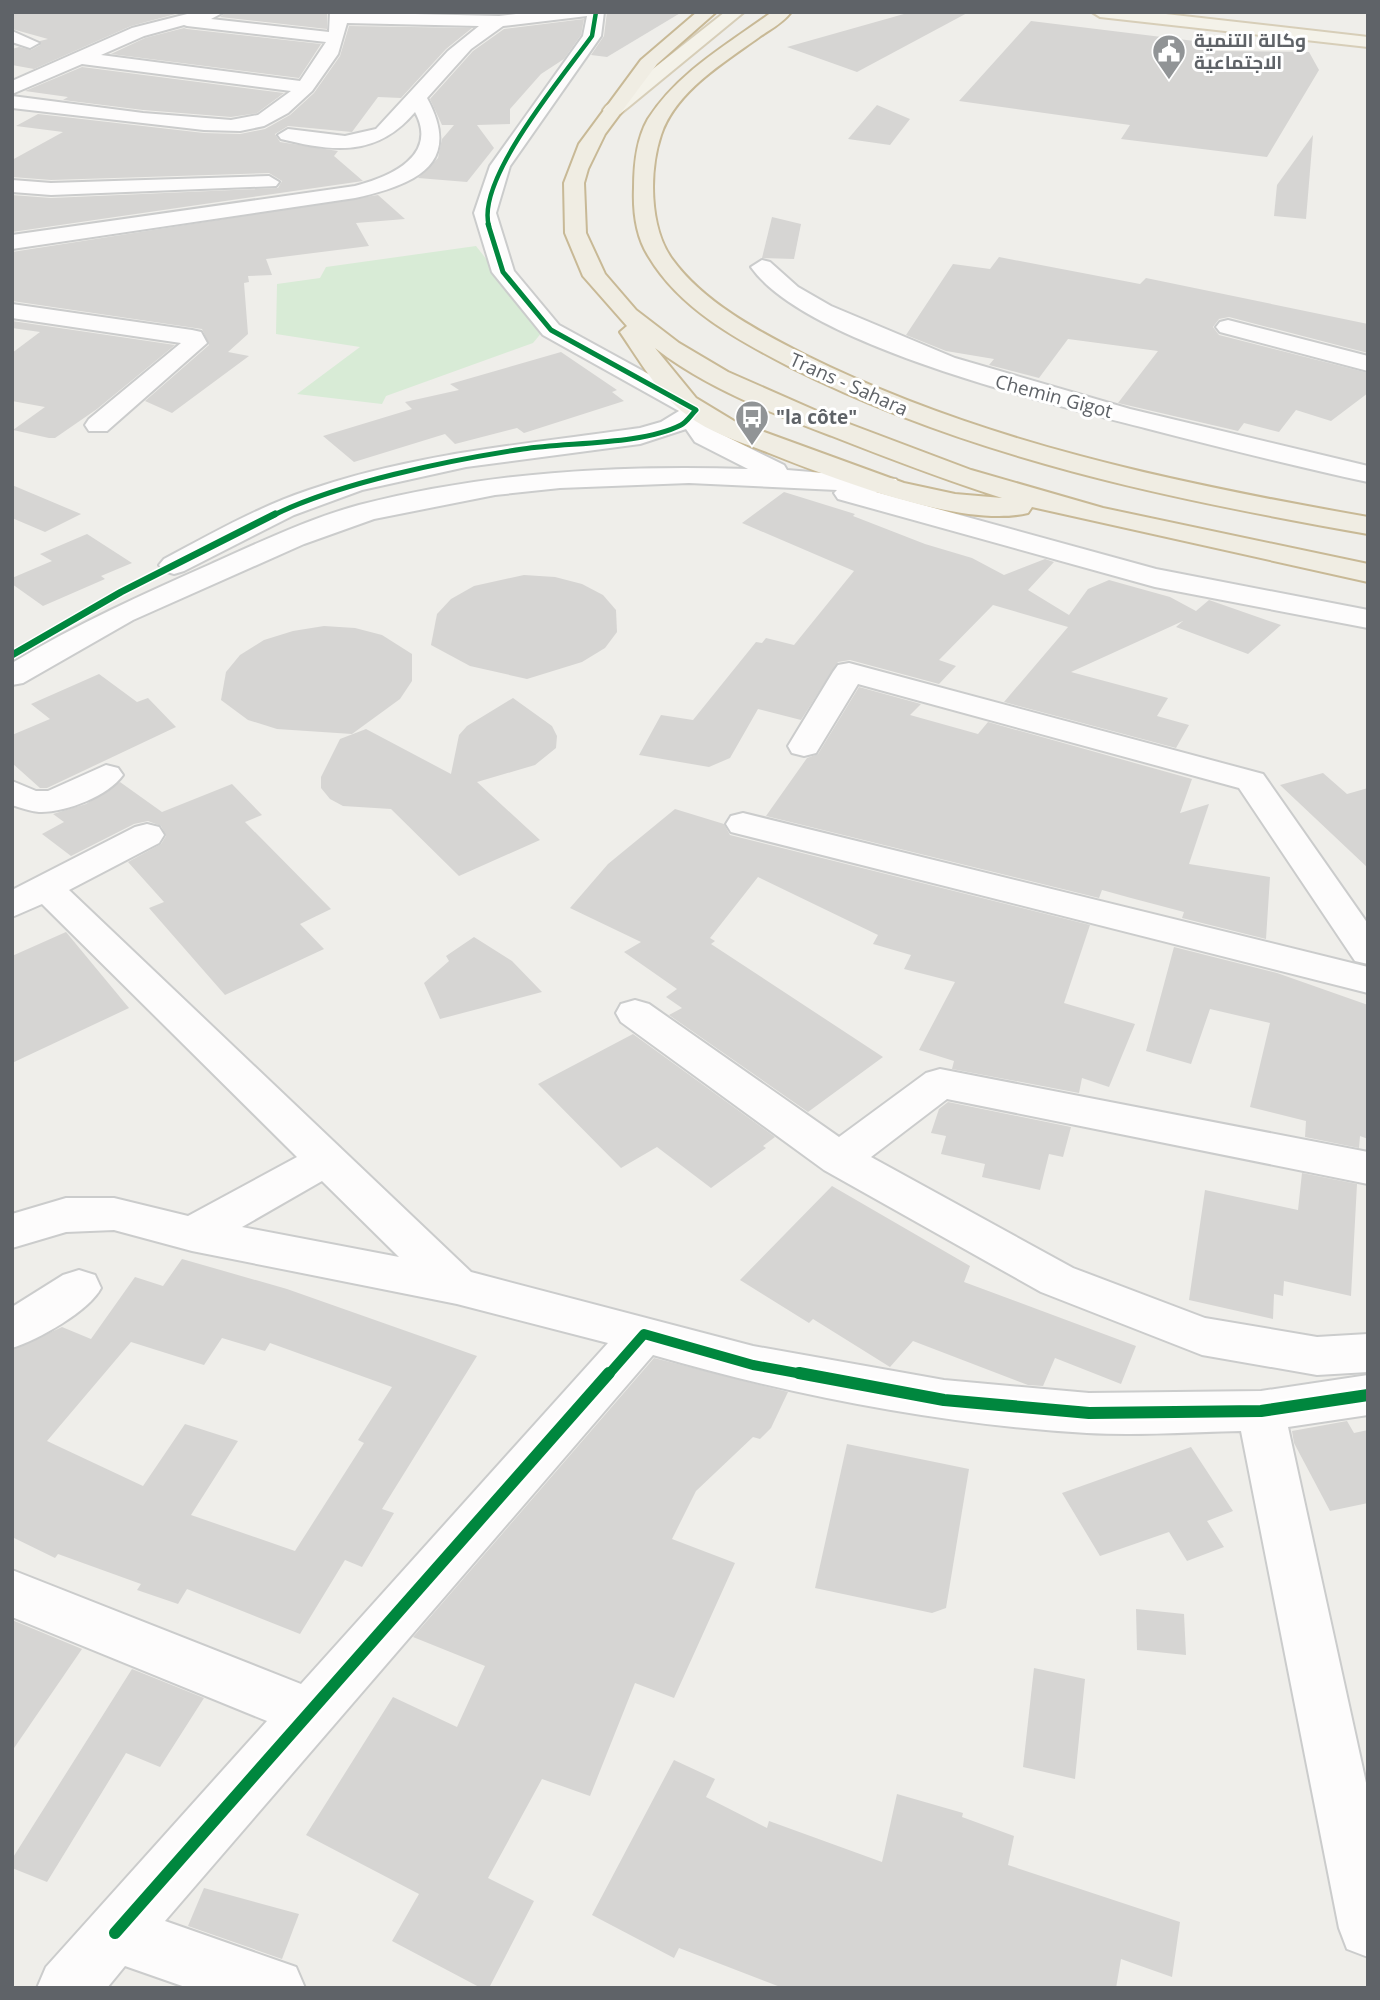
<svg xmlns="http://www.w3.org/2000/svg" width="1380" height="2000" font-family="'Open Sans',Cairo,sans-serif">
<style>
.green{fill:#d8ebd6}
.building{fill:#d6d5d3;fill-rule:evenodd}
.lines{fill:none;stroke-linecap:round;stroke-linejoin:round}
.minor-casing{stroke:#cbcccc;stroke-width:4}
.major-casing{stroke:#d7ceb8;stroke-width:4}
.highway-casing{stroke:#c8b996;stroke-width:4}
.minor{fill:#fdfcfc;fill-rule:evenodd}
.major{fill:#f4f2e9;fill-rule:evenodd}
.highway{fill:#f0ede3;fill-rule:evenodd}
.cycleway-far4-casing{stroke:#fff;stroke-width:6}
.cycleway-far3-casing{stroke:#fff;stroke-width:8}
.cycleway-far2-casing{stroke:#fff;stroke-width:10}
.cycleway-far1-casing{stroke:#fff;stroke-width:14}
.cycleway-casing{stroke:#fff;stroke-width:17}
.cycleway-far4{stroke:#00873e;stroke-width:4.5}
.cycleway-far3{stroke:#00873e;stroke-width:5}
.cycleway-far2{stroke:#00873e;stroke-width:7}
.cycleway-far1{stroke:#00873e;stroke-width:10}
.cycleway{stroke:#00873e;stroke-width:12}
.labels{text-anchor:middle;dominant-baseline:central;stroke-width:6;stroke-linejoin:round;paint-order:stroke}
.far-poi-label{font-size:19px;font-weight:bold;fill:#5f6368;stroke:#fff;text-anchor:start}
.far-street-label{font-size:19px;fill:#5f6368;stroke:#fff}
</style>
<rect width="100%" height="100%" fill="#efeeea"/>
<path class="green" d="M476,246l67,85 -10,12 -147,53 -4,8 -85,-10 63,-47 -84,-13 1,-50 43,-6 6,-11z"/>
<g class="building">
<path d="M12,12h171l-52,14 -97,43 -22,-4v-16l7,-2 12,3 9,-5v-4l8,-2 -36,-10z"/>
<path d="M227,12h100v17l-107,-12z"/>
<path d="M607,12h75l-75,45 -16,-2 13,-19z"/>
<path d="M911,12h58l-112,60 -70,-25z"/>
<path d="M584,19l-3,16 -17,24 -23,15 -31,35v15l-33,1 17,23 -27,34 -49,-4 20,-20 4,-19 12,-14h-12l-12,-26 43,-48 31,-22z"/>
<path d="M1031,21l188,23 -5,7 95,1 10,18 -52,87 -146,-18 9,-14 -171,-24z"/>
<path d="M349,26l123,2 -26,21 -45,49 -23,-1 -26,35 -64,-6 -13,8 5,8 58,9 -4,5 29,25 -351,51v-37l39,3 227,-10 4,-7 -13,-8 -218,7 -39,-3v-17l51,-28 -47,-6 22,-12 166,19 36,1 25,-5 25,-14 24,-22 26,-37z"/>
<path d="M184,28l3,1 134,15 -22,34 -188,-24 34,-16z"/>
<path d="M82,67l202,26 -27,20 -26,4 -88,-7 -80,-10 5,-3 -43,-6z"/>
<path d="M877,105l33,14 -20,26 -42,-6z"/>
<path d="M1313,135l-7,84 -32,-3 3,-31z"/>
<path d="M378,195l27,24 -49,4 13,23 -103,13 6,16 -24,1 1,6 -5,1 4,51 -20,18 21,4 -77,57 -27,-12 64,-56 -7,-16 -190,-28v-49z"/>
<path d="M772,217l29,7 -7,35 -32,-1z"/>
<path d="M999,257l141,27 6,-6 222,46v29l-139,-36 -10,2 -6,8 6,8 149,38v20l-37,28 -35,-11 -17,22 -35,-9 -6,8 -120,-28 40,-52 -90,-12 -29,39 -50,-13 5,-6 -48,-8 -40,-16 47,-71 37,5z"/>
<path d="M12,321l163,24 -78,64 -42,29h-6l-36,-8 32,-23 -33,-6v-48l28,-21 -28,-4z"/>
<path d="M561,352l56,38 -5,2 12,9 -100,32 -7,-5 -62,16 -10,-10 -91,28 -31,-26 89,-27 -7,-7 54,-12 -9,-6z"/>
<path d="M12,485l69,29 -36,18 -33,-14z"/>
<path d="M784,492l71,22 -2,2 72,28 47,14 32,17 41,-16 9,3 -26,28 41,25 19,-26 21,-9 61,17 26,14 13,-11 72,25 -33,29 -72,-27 7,-6 -112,51 97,26 -11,18 32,9 -13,23 -172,-46 64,-75 -75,-22 -54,55 17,6 -17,18 -89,-24 -12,2 -37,58 -43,-11 -28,49 -21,9 -70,-12 22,-40 32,5 63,-78 6,1 4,-5 28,7 60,-74 -112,-48z"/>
<path d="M87,534l45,29 -31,13 4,3 -62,27 -31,-22v-6l40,-17 -12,-7z"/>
<path d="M524,575l31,2 27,7 21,11 13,15 1,22 -12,16 -23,14 -55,17 -57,-13 -39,-21 6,-31 14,-15 23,-13z"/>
<path d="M324,626l31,2 27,7 30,19v27l-12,18 -48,35 -75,-5 -29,-9 -27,-20 5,-28 14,-17 24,-15 29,-9z"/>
<path d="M99,674l38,28 11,-4 28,29 -129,61h-7l-28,-25v-28l38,-16 -19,-15z"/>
<path d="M859,687l62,17 -11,11 68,19 10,-12 204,57 -12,34 29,-9 -20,60 81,13 -4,62 -84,-21 2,-6 -53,-14 -29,-8 -3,8 -333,-82 41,-58 11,-4z"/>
<path d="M513,698l39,28 5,10 -1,12 -21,17 -58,17 63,58 -81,36 -68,-67 -48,-3 -13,-7 -9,-11v-11l19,-38 26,-10 85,45 8,-39 8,-9z"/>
<path d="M1323,773l24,21 21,-6v80l-88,-83z"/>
<path d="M120,782l42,30 70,-28 30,31 -17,7 86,87 -31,15 24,25 -99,46 -76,-87 15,-6 -36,-40 33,-18 5,-8 -5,-10 -13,-5 -14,3 -63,32 -29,-22 22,-12 -11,-8 33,-10z"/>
<path d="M675,809l49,15 6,11 360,90 -26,78 71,21 -26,63 -27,-9 -3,15 -127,-24 2,-8 -35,-11 36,-68 -51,-13 7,-14 -38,-11 5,-9 -120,-58 -48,61 5,3 -4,3 172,113 -75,55 -139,-97 13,-7 -16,-11 11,-8 -53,-37 17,-10 -71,-34 38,-44z"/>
<path d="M66,932l63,76 -117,55v-107z"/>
<path d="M474,937l38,24 30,31 -102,27 -16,-36 25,-22 -3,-5z"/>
<path d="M1174,947l103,26 91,32v134l-8,-3 -1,12 -54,-11 1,-16 -56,-14 20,-84 -60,-14 -19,55 -45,-13z"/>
<path d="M633,1034l142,103 -12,9 3,2 -55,40 -54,-41 -36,21 -83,-84z"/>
<path d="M948,1102l123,25 -8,30 -14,-3 -9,36 -58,-13 3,-13 -44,-10 5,-18 -15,-3 8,-24z"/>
<path d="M1302,1173l55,11 -6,112 -67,-15 -1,15 -9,-2 -1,25 -84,-19 16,-110 93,20z"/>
<path d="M832,1186l138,80 -6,16 172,64 -15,38 -66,-26 -12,28 -15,-1 -115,-44 -23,26 -77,-48 -4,4 -69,-43z"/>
<path d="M182,1259l105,30 190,67 -95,153 12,4 -32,54 -17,-7 -45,74 -113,-45 -9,15 -41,-14 4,-6 -83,-30 -3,4 -43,-21v-187l50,-23 29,12 44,-62 28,9zM222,1338l43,13 5,-8 122,44 -34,53 6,3 -69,108 -104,-36 47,-74 -53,-17 -42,62 -96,-45 84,-99 73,23z"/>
<path d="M654,1358l134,34 -17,36 -11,11 -7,-2 -57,54 -24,48 63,24 -61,135 -39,-15 -45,113 -48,-17 -54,99 46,23 -45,87h-8l-89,-47 27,-47 -113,-59 87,-138 64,30 28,-61 -72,-29z"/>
<path d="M1347,1421l7,12 14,-3v73l-38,8 -36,-68 -2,-12z"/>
<path d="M847,1444l122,25 -23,139 -14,5 -117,-25z"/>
<path d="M1191,1447l42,64 -26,10 17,26 -37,14 -18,-29 -69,24 -38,-63z"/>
<path d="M1136,1609l48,5 2,41 -49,-5z"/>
<path d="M12,1620l70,29 -70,102z"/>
<path d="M1034,1668l51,11 -10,100 -52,-12z"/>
<path d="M132,1669l72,29 -44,69 -34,-14 -79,129 -35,-14v-9z"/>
<path d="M674,1760l41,19 -9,18 61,31 2,-7 113,41 15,-68 66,19 -1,4 52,19 -6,29 172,57 -8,55 -51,-18 -5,29h-333l-104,-40 -5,10 -82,-43z"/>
<path d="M204,1888l95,26 -17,45 -94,-33z"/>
</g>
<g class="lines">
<g class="minor-casing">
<g id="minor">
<path d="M195,12h29l-13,7 118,13 1,-20 169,4 33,-4h72l-3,24 -91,130 -14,47 18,58 45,54 146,80c6,8 2,16 8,25l71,35 3,5 109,9 4,6 -4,6 -20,1 280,77 212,41v18l-213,-41 -317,-88 -4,-6 3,-3 -148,-7 -129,5 -65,7 -121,24 -70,25 -171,76 -110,63 -11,2v-22c65,-39 131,-69 199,-99 49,-22 97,-45 148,-59 128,-33 258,-40 389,-36l-53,-27 -9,-13 -46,15 -174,23 -104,23 -68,25 -110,56 -10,3 -10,-3 -5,-6 5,-6c47,-25 94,-52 145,-69 107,-37 219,-46 331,-62l21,-6 18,-11 -136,-76 -51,-63 -18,-59 16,-47 93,-130 4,-20 -84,10 -32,23 -44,49c37,68 -15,87 -72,100l-343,51v-14l343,-49c35,-9 84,-30 60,-74 -38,45 -81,40 -134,27l-3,-4 10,-6 57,7 31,-7 72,-78 31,-25 -132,-3 -9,31 -26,37 -24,22 -24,13 -24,5 -36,-1 -192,-22v-12l131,17 88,7 27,-5 33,-24 -209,-27 -70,30v-13l120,-53zM184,25l3,1 139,16 -26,39 -199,-26 43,-19z"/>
<path d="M12,31l27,12 -9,5 -18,-6z"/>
<path d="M269,176l10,6 -3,4 -225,9 -39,-3v-12l39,3z"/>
<path d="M762,260l8,2 28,25 33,19 124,52 175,51 238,57v16c-75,-16 -149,-35 -223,-54 -93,-24 -340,-83 -394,-161z"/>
<path d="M12,304l180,26 9,2 6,11 -100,88h-18l-4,-6 4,-6 92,-76 -169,-25z"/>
<path d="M1228,320l140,36v15l-148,-39 -4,-5 4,-5z"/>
<path d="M849,663l414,111 105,150v40l-13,-3 -116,-173 -381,-104 -42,69 -12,3 -12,-3 -4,-7 45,-74 5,-7z"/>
<path d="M106,765l12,3 5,7c-15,21 -58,38 -84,37 -9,-1 -18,-4 -27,-7v-24l24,10h12z"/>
<path d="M743,813l625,154v26l-637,-161 -5,-8 5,-8z"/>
<path d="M147,824l12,3 5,8 -5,8 -90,47 402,382 282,74 191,34 145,13 172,-2 107,-16v40l-80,12 80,365v165l-21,-8 -8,-21 -98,-497c-51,1 -103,5 -154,2 -147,-9 -292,-37 -434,-78l-488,566 131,46 9,21h-117l-63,-22 -18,22h-70l9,-21 221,-246 -255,-104v-47l289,114 307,-341 -151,-39 -265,-53 -78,-21 -48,2 -54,16v-34l54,-16h48l74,18 109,-59 -255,-253 -30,13v-27l123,-63zM322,1181l77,76 -157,-30z"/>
<path d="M635,1000l14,4 190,133 87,-64 14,-4 428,83v32l-421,-85 -76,58 202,111 132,50 112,19 51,-3v38l-51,3 -115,-20 -161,-63 -217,-122 -203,-148 -5,-9 5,-9z"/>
<path d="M79,1270l16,5 6,13c-12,23 -63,52 -89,60v-41l51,-32z"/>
</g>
</g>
<g class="major-casing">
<g id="major">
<path d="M725,12h19l-124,102h-14l-3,-4 3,-4z"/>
<path d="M1092,12h56l220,25v10l-268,-30z"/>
</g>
</g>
<g class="highway-casing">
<g id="highway">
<path d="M697,12h19l-59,52 -52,70 -17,35 -4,14 2,50 19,41 31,36 43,33 49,29 100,44 143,54 132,38 265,56v18l-336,-75 -4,6c-66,16 -196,-35 -259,-60 -27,-11 -58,-19 -82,-38 -29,-21 -47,-54 -67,-83l7,-6 -44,-50 -18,-43 -1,-50 15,-39 62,-84zM655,348c51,40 117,65 177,88 56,22 113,44 170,62l-47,-4 -51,-11 -170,-62 -38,-23z"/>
<path d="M772,12h19c-8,11 -22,18 -33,26 -35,25 -83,54 -97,97 -12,36 -12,92 11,124 32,44 86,72 133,96 177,88 370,128 563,162v17c-198,-35 -397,-76 -578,-167 -52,-27 -110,-58 -141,-110 -13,-20 -16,-45 -15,-69 0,-23 2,-48 14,-69 30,-47 80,-75 124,-107z"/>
</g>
</g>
<use href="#minor" class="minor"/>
<use href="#major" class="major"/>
<use href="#highway" class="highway"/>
<g class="cycleway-far4-casing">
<path id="cycleway-far4" d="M489,226c-14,-46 75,-151 103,-190l4,-24"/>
</g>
<g class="cycleway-far3-casing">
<path id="cycleway-far3" d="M272,516c65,-33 178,-56 251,-67 45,-7 119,-4 158,-24 6,-3 10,-10 15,-15l-145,-80 -48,-58 -15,-48"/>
</g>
<g class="cycleway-far2-casing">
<path id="cycleway-far2" d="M12,655l109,-63 154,-78"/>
</g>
<g class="cycleway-far1-casing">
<path id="cycleway-far1" d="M608,1375l36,-41 109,31 55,10"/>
</g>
<g class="cycleway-casing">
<g id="cycleway">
<path d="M799,1373l145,27 145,13 172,-2 107,-16"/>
<path d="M115,1933l494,-560"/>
</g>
</g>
<use href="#cycleway-far4" class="cycleway-far4"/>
<use href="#cycleway-far3" class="cycleway-far3"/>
<use href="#cycleway-far2" class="cycleway-far2"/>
<use href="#cycleway-far1" class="cycleway-far1"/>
<use href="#cycleway" class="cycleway"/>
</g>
<defs>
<g id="civic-pin" transform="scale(1.75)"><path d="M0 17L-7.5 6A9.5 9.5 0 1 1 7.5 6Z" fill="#919496" stroke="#fff"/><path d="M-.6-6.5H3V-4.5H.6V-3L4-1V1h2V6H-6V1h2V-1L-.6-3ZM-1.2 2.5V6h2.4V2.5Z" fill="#fff"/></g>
<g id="bus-pin" transform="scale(1.75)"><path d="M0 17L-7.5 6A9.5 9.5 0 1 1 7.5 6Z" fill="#919496" stroke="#fff"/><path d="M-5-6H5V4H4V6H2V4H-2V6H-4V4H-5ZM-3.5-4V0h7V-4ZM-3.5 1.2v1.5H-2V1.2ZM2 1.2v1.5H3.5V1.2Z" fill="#fff"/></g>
</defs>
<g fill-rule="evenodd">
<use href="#civic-pin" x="1169" y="51"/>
<use href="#bus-pin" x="752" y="417"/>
</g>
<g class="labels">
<g class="far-poi-label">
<text x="1194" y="40">وكالة التنمية<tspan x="1194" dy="22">الاجتماعية</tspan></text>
<text x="776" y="417">"la côte"</text>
</g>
<g class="far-street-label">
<text transform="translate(849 384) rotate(24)">Trans - Sahara</text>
<text transform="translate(1054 396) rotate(15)">Chemin Gigot</text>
</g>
</g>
<rect width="1380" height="2000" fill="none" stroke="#5f6368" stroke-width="28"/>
</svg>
